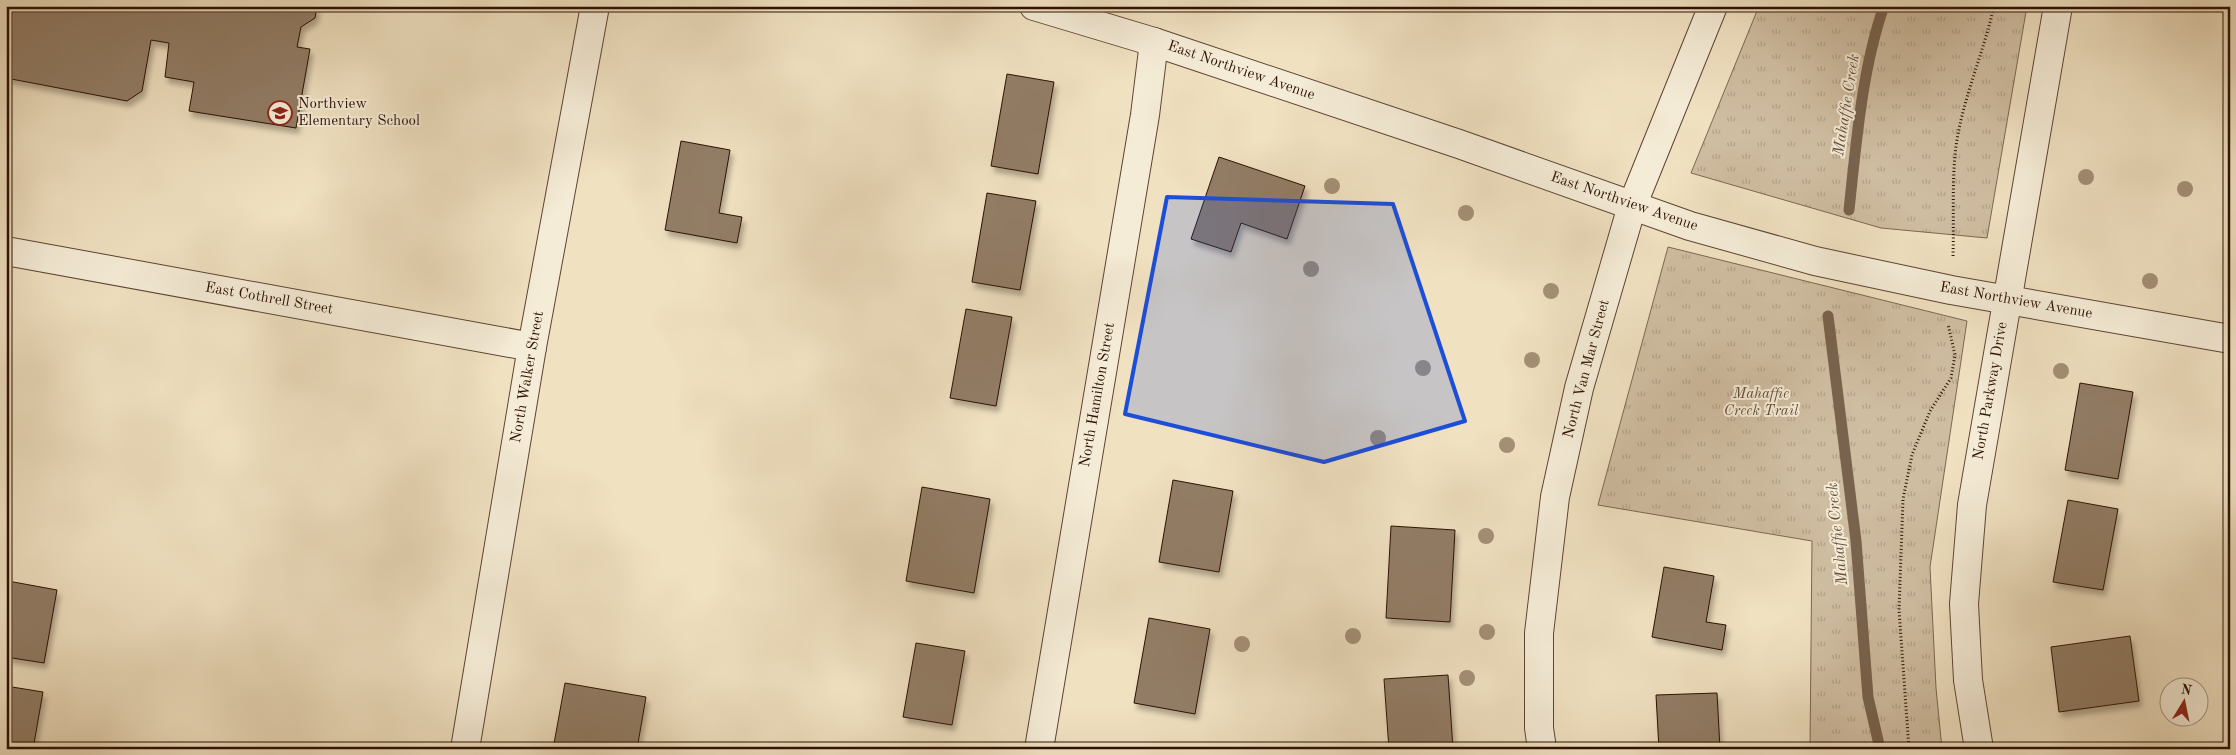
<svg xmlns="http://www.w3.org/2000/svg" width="2236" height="755" font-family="'Old Standard TT',serif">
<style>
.grass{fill:url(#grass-tufts);stroke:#7e6652}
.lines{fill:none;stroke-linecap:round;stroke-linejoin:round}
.stream{stroke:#79634e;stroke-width:11}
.building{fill:#927d66;stroke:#2c1003;filter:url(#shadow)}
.street-casing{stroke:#5d4432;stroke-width:30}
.path{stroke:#2c1003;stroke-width:3;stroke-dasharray:1 2.5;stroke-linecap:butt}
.street{stroke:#f5ecd7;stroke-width:28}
.tree{fill:#a49077}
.marked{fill:#1d4ed8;fill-opacity:0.2;stroke:#1d4ed8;stroke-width:4;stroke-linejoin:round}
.labels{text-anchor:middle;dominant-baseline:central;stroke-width:4;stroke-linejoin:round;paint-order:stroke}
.street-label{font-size:15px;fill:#2c1003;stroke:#f5ecd7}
.poi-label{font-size:15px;fill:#2c1003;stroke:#f5ecd7;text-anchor:start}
.park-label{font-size:15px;font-style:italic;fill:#654d3a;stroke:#f5ecd7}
.water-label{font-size:16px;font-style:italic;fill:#664e3b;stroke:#f5ecd7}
</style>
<defs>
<pattern id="grass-tufts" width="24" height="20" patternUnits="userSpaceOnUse" patternTransform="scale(1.25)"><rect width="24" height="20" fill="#cfbda1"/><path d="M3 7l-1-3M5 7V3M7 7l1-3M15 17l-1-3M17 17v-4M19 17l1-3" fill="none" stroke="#b2a189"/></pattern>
<filter id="shadow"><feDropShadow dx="3" dy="5.5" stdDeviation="2.5" flood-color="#0004"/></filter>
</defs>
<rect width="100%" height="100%" fill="#f0e1c1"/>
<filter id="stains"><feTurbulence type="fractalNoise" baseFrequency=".004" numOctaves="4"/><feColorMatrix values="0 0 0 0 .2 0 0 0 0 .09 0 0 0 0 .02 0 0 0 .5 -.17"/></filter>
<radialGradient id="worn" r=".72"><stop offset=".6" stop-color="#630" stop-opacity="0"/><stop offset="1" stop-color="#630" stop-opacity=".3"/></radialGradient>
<g class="grass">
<path d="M1759,6h268l-40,232 -106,-10 -190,-55z"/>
<path d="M1668,247l299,74 -37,246 6,121 6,61h-132l2,-208 -214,-36z"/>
</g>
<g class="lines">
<g class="stream">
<path d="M1849,210c7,-65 13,-142 35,-204"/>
<path d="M1828,316l28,225 12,156 12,52"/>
</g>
</g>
<g class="building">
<path d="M6,6h311l-2,12 -14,9 -4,20 13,2 -14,79 -107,-17 5,-29 -29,-5 4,-34 -18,-3 -9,51 -15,10 -121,-23z"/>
<path d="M1007,74l47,8 -16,92 -47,-8z"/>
<path d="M681,141l49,9 -11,63 23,4 -5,26 -72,-13z"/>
<path d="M1219,157l86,29 -18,53 -46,-16 -10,29 -40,-13z"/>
<path d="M987,193l49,8 -16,89 -48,-8z"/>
<path d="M966,309l46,8 -16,89 -46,-8z"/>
<path d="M2080,383l53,9 -15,87 -53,-9z"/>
<path d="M1173,480l60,11 -14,81 -60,-10z"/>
<path d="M922,487l68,12 -16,94 -68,-12z"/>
<path d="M2068,500l50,9 -15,81 -50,-8z"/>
<path d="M1391,526l64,4 -5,92 -64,-4z"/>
<path d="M1664,567l50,9 -8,46 20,3 -4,25 -70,-13z"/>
<path d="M8,581l49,9 -13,73 -38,-6v-64z"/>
<path d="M1149,618l61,11 -15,85 -61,-11z"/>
<path d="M2130,636l9,65 -80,11 -8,-65z"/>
<path d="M916,643l49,8 -13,74 -49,-8z"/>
<path d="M1448,675l5,74h-64l-5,-70z"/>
<path d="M565,683l81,14 -9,52h-84z"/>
<path d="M6,686l37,6 -10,57h-27z"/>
<path d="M1717,693l3,56h-61l-3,-54z"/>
<path d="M2168,746v3h-18z"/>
</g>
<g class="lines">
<g class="street-casing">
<g id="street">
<path d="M1034,6l120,36 305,102 231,82 125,35 136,29 279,49"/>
<path d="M6,251l526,96"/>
<path d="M465,749l67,-402 63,-341"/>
<path d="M1039,749l106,-634 9,-73"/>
<path d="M1542,749l-3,-21v-95l16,-136 24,-109 53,-182 81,-200"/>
<path d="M1979,749l-11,-69 -4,-76 8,-99 86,-499"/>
</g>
</g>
<g class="path">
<path d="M1953,256c1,-34 -1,-67 2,-101 5,-51 28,-99 39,-149"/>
<path d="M1909,749l-10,-139 4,-111 9,-44 18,-44 21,-33 4,-23 -7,-31"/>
</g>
<use href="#street" class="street"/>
</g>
<g class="tree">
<circle cx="2086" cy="177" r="8"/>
<circle cx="1332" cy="186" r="8"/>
<circle cx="2185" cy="189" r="8"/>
<circle cx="1466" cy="213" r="8"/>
<circle cx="1311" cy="269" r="8"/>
<circle cx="2150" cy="281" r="8"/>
<circle cx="1551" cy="291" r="8"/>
<circle cx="1532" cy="360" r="8"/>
<circle cx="1423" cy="368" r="8"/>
<circle cx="2061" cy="371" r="8"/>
<circle cx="1378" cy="438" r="8"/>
<circle cx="1507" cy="445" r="8"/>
<circle cx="1486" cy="536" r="8"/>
<circle cx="1487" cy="632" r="8"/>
<circle cx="1353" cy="636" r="8"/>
<circle cx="1242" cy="644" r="8"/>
<circle cx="1467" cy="678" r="8"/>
</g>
<path class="marked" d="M1167,197l226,7 72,217 -141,41 -199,-48z"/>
<defs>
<g id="school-ring" transform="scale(1.25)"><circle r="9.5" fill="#f5ecd7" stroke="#8f2418" stroke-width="1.5"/><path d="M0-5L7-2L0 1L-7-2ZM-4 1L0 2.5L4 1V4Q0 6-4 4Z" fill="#8f2418"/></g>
</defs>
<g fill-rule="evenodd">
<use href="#school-ring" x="280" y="113"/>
</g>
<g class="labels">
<g class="street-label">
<text transform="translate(1241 71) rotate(19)">East Northview Avenue</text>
<text transform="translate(1624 202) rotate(19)">East Northview Avenue</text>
<text transform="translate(269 299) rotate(10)">East Cothrell Street</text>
<text transform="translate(2016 301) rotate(10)">East Northview Avenue</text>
<text transform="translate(1587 369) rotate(-75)">North Van Mar Street</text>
<text transform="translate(528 377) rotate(-80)">North Walker Street</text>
<text transform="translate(1991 391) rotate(-80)">North Parkway Drive</text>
<text transform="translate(1098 395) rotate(-80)">North Hamilton Street</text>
</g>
<g class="poi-label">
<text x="298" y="104">Northview<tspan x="298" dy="17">Elementary School</tspan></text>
</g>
<g class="park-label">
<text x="1761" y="394">Mahaffie<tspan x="1761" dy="17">Creek Trail</tspan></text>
</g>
<g class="water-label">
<text transform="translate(1847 105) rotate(-81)">Mahaffie Creek</text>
<text transform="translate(1838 534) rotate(-96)">Mahaffie Creek</text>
</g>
</g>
<rect width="2236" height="755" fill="none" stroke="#f0e1c1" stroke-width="25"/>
<rect x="8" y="8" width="2221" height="740" fill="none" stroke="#2c1003" stroke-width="2.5"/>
<rect x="12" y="12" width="2211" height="730" fill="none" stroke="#2c1003"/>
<g transform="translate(2184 702) rotate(10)"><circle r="24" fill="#f5ecd7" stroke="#a59482"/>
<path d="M0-4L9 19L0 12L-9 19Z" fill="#8f2418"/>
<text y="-8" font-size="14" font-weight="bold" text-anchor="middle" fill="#2c1003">N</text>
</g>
<rect width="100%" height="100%" filter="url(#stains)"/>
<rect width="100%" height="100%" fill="url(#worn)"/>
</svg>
